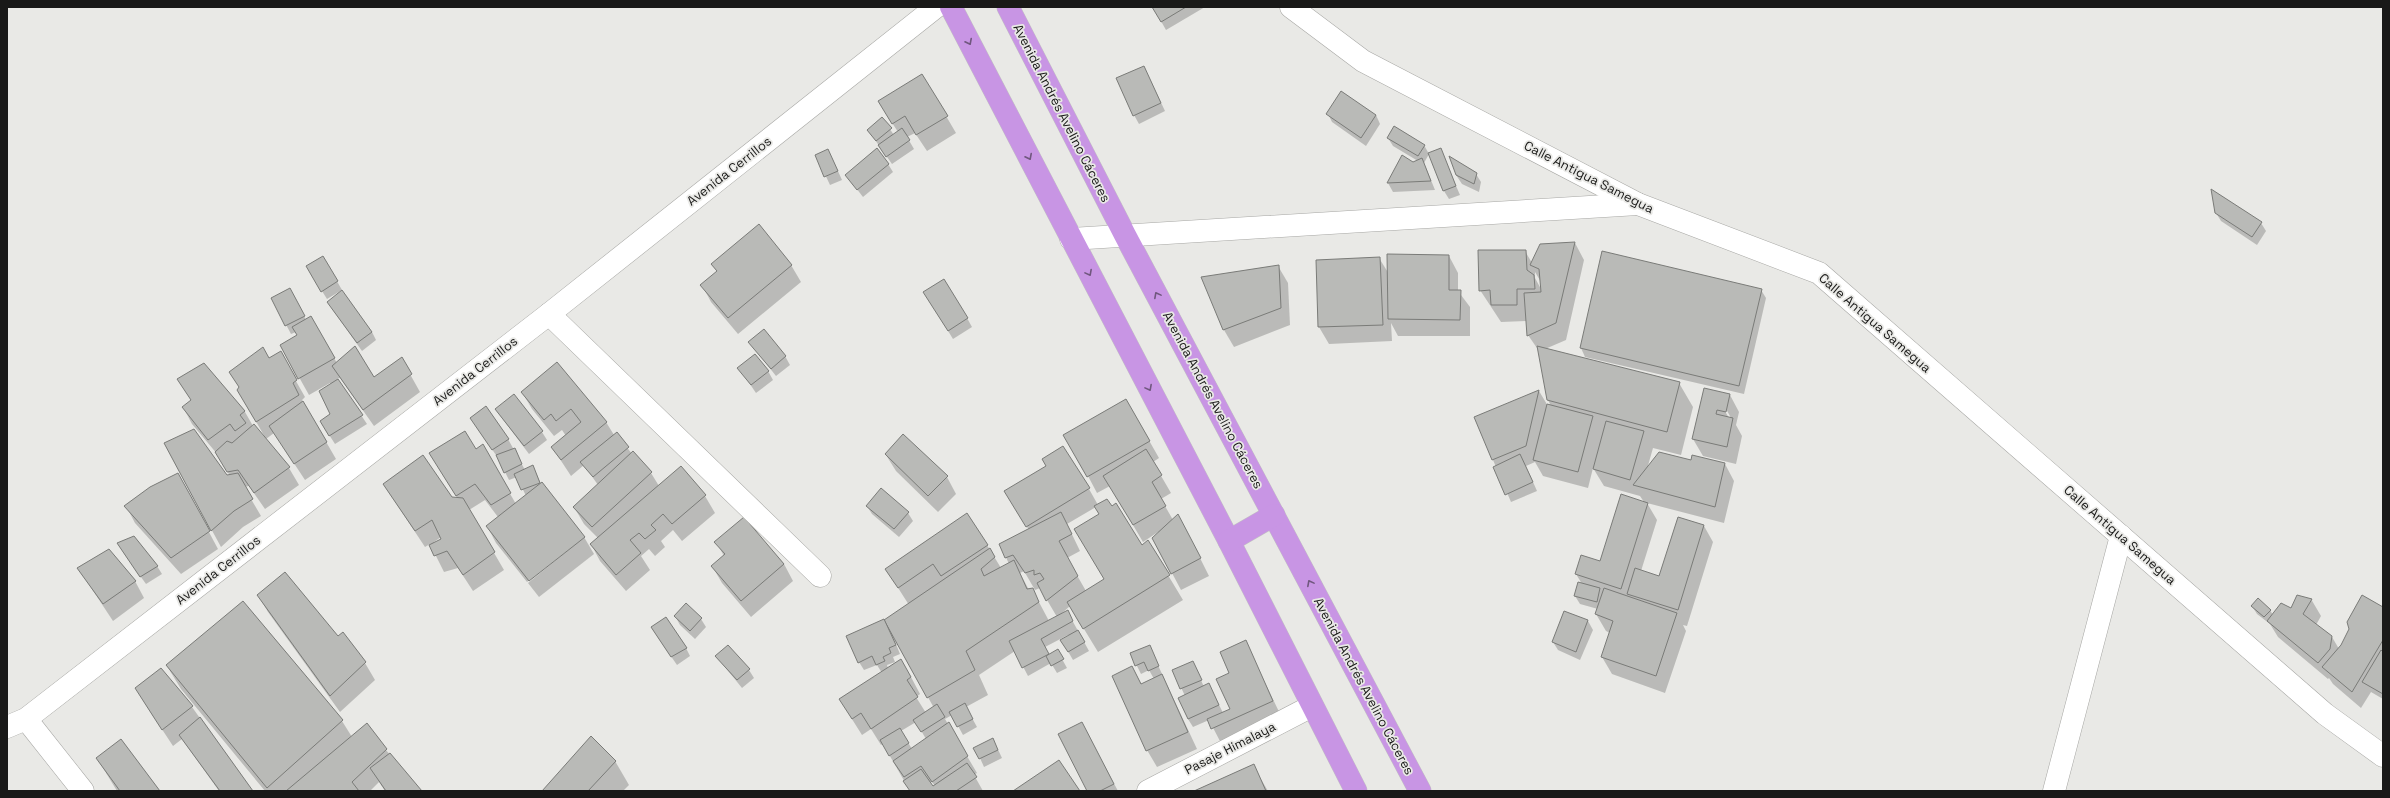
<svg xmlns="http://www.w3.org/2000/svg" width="2390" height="798" font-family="'Space Grotesk',sans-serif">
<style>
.shadow{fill:#0003;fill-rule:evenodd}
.building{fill:#b9bab7;stroke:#7a7b78}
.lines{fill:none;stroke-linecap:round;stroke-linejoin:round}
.street-casing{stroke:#a7a7a4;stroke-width:23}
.secondary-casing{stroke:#a7a7a4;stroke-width:23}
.highway-casing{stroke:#c3c3c3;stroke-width:23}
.street{stroke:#fff;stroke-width:22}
.secondary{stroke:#fff;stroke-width:22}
.highway{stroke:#c895e4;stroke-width:22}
.oneway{stroke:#70577e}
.labels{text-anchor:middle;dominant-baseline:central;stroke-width:3.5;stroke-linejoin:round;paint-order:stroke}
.street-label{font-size:13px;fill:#191918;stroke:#e9e9e6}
</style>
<rect width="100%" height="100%" fill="#e9e9e6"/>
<g class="shadow">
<path d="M1153,7h52l-39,23z"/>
<path d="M1144,67l21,44 -26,13 -5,-9z"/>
<path d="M922,75l34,58 -29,18 -12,-18 -8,4 7,12 -22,15 -24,-34 14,-12 12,17 4,-3 -9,-14z"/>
<path d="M1328,114l48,1 4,9 -14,22 -34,-24z"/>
<path d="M1388,138l36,7 5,9 -5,9 11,27 -42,2 -5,-9 14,-26 11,6 5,-2 -25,-15z"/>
<path d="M1440,149l20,46 -11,4 -5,-8z"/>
<path d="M816,155l16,3 10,22 -12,5z"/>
<path d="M888,164l5,8 -30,25 -17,-22z"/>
<path d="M1476,174l5,8 -2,10 -17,-8 -6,-9z"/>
<path d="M2216,213l45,10 5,8 -9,14 -36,-24z"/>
<path d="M1575,243l9,17 -18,80 -21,9 134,34 14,24 -12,48 -28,-7 -6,21 44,-8 34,3 9,17 -10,42 -77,-20 10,17 -16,51 19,6 44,-51 9,16 -26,84 -4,-1 3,6 -21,62 -53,-19 -10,-17 8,-24 -4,-2 -10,-17 2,-5 -18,-5 -5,-8 7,-12 -6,-10 24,-12 44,-60 -4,-6 -36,-10 -11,-18 -5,20 -45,-12 -8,-14 -9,4 11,25 -26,11 -36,-84 64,-27 9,15h3l-3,-6 -9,-49 -11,-16 -1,-14 -26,1 -21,-32 45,-39 7,12zM1535,272l6,10v7l-6,-11z"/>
<path d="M1603,252l158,38 5,8 -22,96 -159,-37 -4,-9z"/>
<path d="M1449,256l9,17v18l12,16v29h-72l-7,-13 1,18 -63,3 -10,-17 -2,-66 62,-3 10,16z"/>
<path d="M323,257l19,33 -15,9 -20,-32z"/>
<path d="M712,264l79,1 10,17 -63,52 -27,-32 -9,-17 15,-13z"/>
<path d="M1278,266l10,17 2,42 -56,22 -10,-17 -21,-52z"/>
<path d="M272,298l30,14 4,8 4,-2 27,45 36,15 28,-20 19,34 -46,34 -34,-48 -3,1 30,45 -32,20 -9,-14 6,-15 -1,-30 -1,-2 -21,12 -28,-50 17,-9 -2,-4 -5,2z"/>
<path d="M929,300l38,18 5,9 -19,12z"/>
<path d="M333,310l39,22 4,8 -14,11z"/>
<path d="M750,343l35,13 5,9 -14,11z"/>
<path d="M280,353l25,44 -3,3 1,2 33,57 -31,21 -31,-47 -8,6 -28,-49z"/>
<path d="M557,363l49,59 8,13 2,-2 16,21 19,19 8,13 22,-19 24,29 10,17 -33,28 -9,-11 -12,11 4,6 -10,9 -6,-7 -8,7 9,14 -24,21 -26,-30 -9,-17 7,-6 -14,-14 -10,-17 24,-22 -14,-20 -13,11 -19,-29 14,-11 -4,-6 -8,6 -22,-27 -10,-17z"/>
<path d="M204,364l41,48 8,14 36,42 10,17 -34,24 -16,-23 -5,1 17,29 -18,11 -22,20 -56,-103 62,32h3l-12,-21 -26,-31 -9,-17 9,-6z"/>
<path d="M739,368l29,3 5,9 -17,13z"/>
<path d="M1705,389l25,6 9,17 -3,13 6,11 -6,28 -33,-8 -10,-17zM1725,407l6,11h-2l-6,-10z"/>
<path d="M1126,400l33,58 -6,4 18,31 -10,6 12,21 14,12 22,44 -28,14 -9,-17 -14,-41 -15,10 -33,-56 -13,7 -9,-17z"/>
<path d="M496,410l46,22 5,8 -18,14z"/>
<path d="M476,426l32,13 17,31 8,-4 8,18 43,53 -57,45 -31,-39 -9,-17 11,-9 -13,-17 -16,10 35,60 -31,21 -15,-23 -14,4 -14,-28 -5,3 -41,-62 74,14 -18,-29 42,-24 34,58 10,-8 -9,-19 -8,3 -11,-22zM441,537l1,2 -8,4v-1z"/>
<path d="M886,455l61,22 9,17 -18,18 -42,-41z"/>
<path d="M1089,489l9,16 43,41 7,-4 35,58 -85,52 -28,-46 -9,8 11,6 17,31 -16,9 -11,-19 7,-5 -1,-1 -23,12 4,9 8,-6 10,18 -10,5 -6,-10 -23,13 -13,-25 -36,24 9,20 -22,12 11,20 -14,8 -11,-20 -7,4 32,54 -3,2 9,16h-73l-27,-47 -2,1 -10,-16 -9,6 -12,-19 32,-43 -5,-8 -13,5 -5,-8 25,-41 25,-16 -23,-36 101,-24 14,23 8,-4 -9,-20 29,-14 -14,-22zM1096,507l4,8 5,65 -19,11 -19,-33 13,-7 -13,-27zM1024,571l11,19 5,-2 17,29 -8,4 -17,-32 -3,1 -9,-17zM889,627l45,81 -8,5 -10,-16 4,-3 -9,-17 -23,-8 -1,-4 8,-3 -2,-5 7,-3zM916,722l10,17 -14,10 -11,-18zM932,782l3,4 -2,2 -3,-5z"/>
<path d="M187,491l31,58 -37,25 -46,-51 -9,-17z"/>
<path d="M867,506l41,7 5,8 -14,16 -27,-23z"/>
<path d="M744,518l40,46 9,17 -42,36 -29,-34 -10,-17 12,-10 -8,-14z"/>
<path d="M584,537l10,17 -55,43 -11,-14z"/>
<path d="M123,552l34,14 5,8 -16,10z"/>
<path d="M78,568l57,13 9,17 -31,23z"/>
<path d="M258,595l80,43 5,-4 22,29 10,17 -35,32 -72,-100z"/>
<path d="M2311,599l10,17 -5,9 16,12 7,12 44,-41v91l-12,-7 -10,16 -28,-24 -4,-6 -1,1 -50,-42 -8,-13 -13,-10 -5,-8 18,4 3,5 19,-5z"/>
<path d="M243,602l99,119 10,16 34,13 35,41h-36l-6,-9 -9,9h-105l-84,-102 -14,-23z"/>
<path d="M1564,612l24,9 5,9 -13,30 -22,-10 -5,-8z"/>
<path d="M675,616l26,3 5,8 -11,12 -15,-14z"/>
<path d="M657,636l29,12 4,8 -13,9z"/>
<path d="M1245,641l37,77 -60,27 -13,-25 -16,7 -5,-8 -3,-23 -12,-26 20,-8 11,25 5,-3 14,29 8,-4 -1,-35z"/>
<path d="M1149,646l48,103 -40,18 -10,-17 -15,-83 10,18 12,-6 -5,-9 -8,4 -10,-20z"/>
<path d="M716,656l33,14 5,8 -12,10z"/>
<path d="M161,670l31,37 60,84h-33l-37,-52 -9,7 -27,-41z"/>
<path d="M1082,723l36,68h-30z"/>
<path d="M993,739l9,19 -18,9 -4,-9z"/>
<path d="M97,758l62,33h-42z"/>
<path d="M615,761l14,24 -6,6h-79z"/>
<path d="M1253,766l15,25h-72z"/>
</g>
<g class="building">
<path d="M1152,7h34l-25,15z"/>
<path d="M1144,66l17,37 -28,13 -17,-38z"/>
<path d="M922,74l26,42 -32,19 -11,-19 -13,8 -14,-23z"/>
<path d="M1341,91l35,24 -15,23 -35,-24z"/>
<path d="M882,117l10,11 -16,13 -9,-11z"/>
<path d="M1394,126l31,19 -7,11 -31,-18z"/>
<path d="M902,128l8,12 -24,17 -8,-12z"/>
<path d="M877,148l12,16 -32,26 -12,-15z"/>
<path d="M1441,148l15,38 -13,5 -15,-38z"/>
<path d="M828,149l10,22 -14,6 -9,-22z"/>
<path d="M1402,155l11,7 9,-4 9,23 -44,2z"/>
<path d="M1449,156l28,17 -3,11 -18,-9z"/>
<path d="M2211,189l51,33 -10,15 -37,-24z"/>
<path d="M759,224l33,41 -64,53 -28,-33 17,-14 -6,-7z"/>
<path d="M1575,242l-19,81 -29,13 -3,-43 17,-1 -2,-23 -9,-4 10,-21z"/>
<path d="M1478,250h48l1,20 7,5 1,14h-18v16h-26l-1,-15 -11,1z"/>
<path d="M1602,251l160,38 -23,97 -159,-38z"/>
<path d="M1387,254l62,1v35h12l-1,30 -72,-1z"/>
<path d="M323,256l15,25 -17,11 -15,-26z"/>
<path d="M1380,257l3,68 -65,2 -2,-67z"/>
<path d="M1279,265l2,43 -58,22 -22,-53z"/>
<path d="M944,279l24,39 -20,13 -25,-39z"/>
<path d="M290,288l15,28 -20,10 -14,-28z"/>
<path d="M342,290l30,42 -15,11 -30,-41z"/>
<path d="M311,316l24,42 -37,21 -18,-34 17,-10 -5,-8z"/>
<path d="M764,329l22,27 -15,13 -23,-27z"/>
<path d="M355,346l19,31 28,-20 10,17 -49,36 -31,-44z"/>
<path d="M1537,346l143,36 -13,50 -120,-32z"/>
<path d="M263,347l6,11 12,-7 16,29 -4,3 6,12 -43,27 -19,-32 2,-3 -10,-15z"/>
<path d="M755,354l14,17 -18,14 -14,-17z"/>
<path d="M557,362l50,60 -46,38 -10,-13 30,-25 -10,-13 -15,12 -5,-7 -7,6 -23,-28z"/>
<path d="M204,363l41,48 -5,4 6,8 -11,8 -5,-7 -22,16 -26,-33 9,-7 -14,-21z"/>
<path d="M338,379l25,36 -34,21 -9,-15 10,-7 -11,-23z"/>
<path d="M1704,388l26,6 -4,18 -9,-2 -1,4 17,4 -6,29 -35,-8z"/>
<path d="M1539,390l-13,56 -34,14 -18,-43z"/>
<path d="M514,394l29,37 -19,15 -29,-37z"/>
<path d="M1126,399l24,42 -63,36 -24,-42z"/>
<path d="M303,401l24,41 -33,22 -25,-38z"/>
<path d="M1547,404l46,12 -15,56 -45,-12z"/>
<path d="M486,406l23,33 -17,11 -22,-32z"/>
<path d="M1606,421l38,10 -14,49 -37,-11z"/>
<path d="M254,424l36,43 -36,26 -16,-23 -11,2 -12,-20 12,-11 5,2z"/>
<path d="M194,429l33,46 11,-2 15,26 -19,12 -23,20 -47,-88z"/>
<path d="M465,431l11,18 7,-5 28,49 -20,12 -16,-21 -19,12 -27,-43z"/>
<path d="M617,432l12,15 -36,30 -13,-15z"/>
<path d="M903,434l45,42 -20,20 -43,-42z"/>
<path d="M1063,446l27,42 -64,39 -22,-36 42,-25 -4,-7z"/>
<path d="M515,448l7,16 -18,9 -8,-18z"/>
<path d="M1146,449l16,26 -10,7 14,24 -33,19 -30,-49z"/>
<path d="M633,451l19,21 -60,55 -19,-20z"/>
<path d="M1659,452l32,8 1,-5 33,8 -10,44 -82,-22z"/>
<path d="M1520,454l13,28 -28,13 -12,-28z"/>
<path d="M423,455l29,42 11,1 32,54 -32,23 -16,-24 -13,5 -5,-11 12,-6 -9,-19 -17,11 -32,-47z"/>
<path d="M533,465l7,18 -19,7 -7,-16z"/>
<path d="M681,466l25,29 -34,29 -9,-10 -12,11 5,5 -11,9 -6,-6 -9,7 11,13 -25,22 -26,-31z"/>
<path d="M178,473l32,58 -39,27 -47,-52 26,-19z"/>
<path d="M542,482l43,55 -56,44 -43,-55z"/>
<path d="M881,488l28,24 -15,17 -28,-23z"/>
<path d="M1621,494l27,9 -27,86 -46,-15 6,-19 19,6z"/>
<path d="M1107,499l5,7 4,-3 26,42 6,-5 22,35 -87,54 -16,-27 37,-23 -30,-50 25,-15 -5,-8z"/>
<path d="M1061,512l11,22 -13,7 19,35 -32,25 -9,-18 7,-4 -4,-6 -6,2v-5l-9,3 -12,-18 -8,3 -6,-14z"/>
<path d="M967,513l21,32 -47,31 -8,-12 -35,24 -13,-19z"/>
<path d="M1178,514l23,44 -30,16 -19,-36z"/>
<path d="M744,517l40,47 -43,37 -30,-35 14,-12 -11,-12z"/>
<path d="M1678,517l26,8 -26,85 -51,-16 8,-26 24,8z"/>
<path d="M134,536l24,30 -18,11 -23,-34z"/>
<path d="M990,548l5,9 -14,12 3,7 30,-16 13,29 6,-1 6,14 -73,49 9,19 -48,28 -43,-78z"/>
<path d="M109,549l27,32 -33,23 -26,-36z"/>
<path d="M285,572l53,64 5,-4 23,30 -36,34 -73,-101z"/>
<path d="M1578,582l22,6 -3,14 -23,-6z"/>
<path d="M1604,588l73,25 -21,63 -55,-19 12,-36 -18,-7z"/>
<path d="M2297,595l15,4 -9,15 29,22 -2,13 -12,14 -51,-42 14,-18 10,5z"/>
<path d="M2362,595l21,12v33l-31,52 -30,-25 19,-22 8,-16 -2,-7z"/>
<path d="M2258,598l13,12 -7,7 -13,-11z"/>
<path d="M243,601l100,119 -76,68 -101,-123z"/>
<path d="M686,603l16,15 -12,13 -16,-15z"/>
<path d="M1068,610l5,11 -32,18 8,15 -27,14 -13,-27z"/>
<path d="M1564,611l24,9 -12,32 -24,-10z"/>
<path d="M666,617l21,31 -16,9 -20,-30z"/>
<path d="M884,619l12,26 -7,3 2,5 -8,4 2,4 -9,4 -4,-9 -14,7 -12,-27z"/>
<path d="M1078,630l7,12 -17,10 -8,-12z"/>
<path d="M1246,640l27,61 -62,28 -4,-10 23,-10 -14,-30 13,-6 -9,-21z"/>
<path d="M728,645l22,24 -13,11 -22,-24z"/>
<path d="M1150,645l9,21 -11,5 -4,-9 -9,4 -5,-13z"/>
<path d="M1058,649l6,10 -13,7 -5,-10z"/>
<path d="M2381,650l2,2v42l-21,-12z"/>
<path d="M901,659l10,18 -4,3 11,17 -47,32 -10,-16 -9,6 -13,-20z"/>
<path d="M1193,661l9,19 -22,9 -8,-19z"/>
<path d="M1132,666l9,18 21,-10 26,58 -42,19 -34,-75z"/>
<path d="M161,668l32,38 -31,24 -27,-42z"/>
<path d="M1209,683l10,22 -31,14 -10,-21z"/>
<path d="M965,703l8,16 -16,8 -8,-15z"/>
<path d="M937,704l8,13 -24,15 -8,-12z"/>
<path d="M200,717l53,74h-33l-41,-56z"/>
<path d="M949,722l19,34 -36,26 -11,-16 -17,11 -11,-16z"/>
<path d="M1082,722l32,62 -14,7h-13l-29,-57z"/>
<path d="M367,723l20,26 -35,33 7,9h-73z"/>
<path d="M900,728l9,15 -20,13 -9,-16z"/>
<path d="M591,736l25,25 -28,30h-46z"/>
<path d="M993,738l5,12 -19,9 -6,-11z"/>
<path d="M121,739l39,52h-40l-24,-33z"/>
<path d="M390,753l32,38h-36l-16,-23z"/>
<path d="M1059,760l21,31h-67z"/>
<path d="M967,763l10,14 -21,14h-46l-7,-10 18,-12 12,17z"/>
<path d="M1254,764l12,27h-72z"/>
</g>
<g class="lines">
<g class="street-casing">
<g id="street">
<path d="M1291,7l72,54 275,143 181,69 506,441 58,42"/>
<path d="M1071,239l567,-35"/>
<path d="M549,314l271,262"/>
<path d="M26,719l57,72"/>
<path d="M1148,791l164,-85"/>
<path d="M2054,791l67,-255"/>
</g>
</g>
<g class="secondary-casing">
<path id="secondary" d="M7,727l19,-8 523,-405 387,-307"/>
</g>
<g class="highway-casing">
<g id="highway">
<path d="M951,7l278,534 127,250"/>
<path d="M1008,7l117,228 295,556"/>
<path d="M1229,541l45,-26"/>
</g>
</g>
<use href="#street" class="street"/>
<use href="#secondary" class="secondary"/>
<use href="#highway" class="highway"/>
</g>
<defs><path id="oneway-chevron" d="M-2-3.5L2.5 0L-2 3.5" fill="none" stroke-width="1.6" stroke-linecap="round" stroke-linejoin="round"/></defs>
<g class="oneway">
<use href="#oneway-chevron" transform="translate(969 42) rotate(63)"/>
<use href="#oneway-chevron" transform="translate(1029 157) rotate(63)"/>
<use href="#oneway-chevron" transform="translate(1089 273) rotate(62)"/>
<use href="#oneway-chevron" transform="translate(1157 295) rotate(-118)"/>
<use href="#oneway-chevron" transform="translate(1149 388) rotate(62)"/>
<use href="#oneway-chevron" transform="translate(1310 583) rotate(-118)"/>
</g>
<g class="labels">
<g class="street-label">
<text transform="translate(1062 113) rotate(63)">Avenida Andrés Avelino Cáceres</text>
<text transform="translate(729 171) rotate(-38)">Avenida Cerrillos</text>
<text transform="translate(1589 177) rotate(27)">Calle Antigua Samegua</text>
<text transform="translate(1875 323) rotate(41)">Calle Antigua Samegua</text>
<text transform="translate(475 371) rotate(-38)">Avenida Cerrillos</text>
<text transform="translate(1213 400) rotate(62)">Avenida Andrés Avelino Cáceres</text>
<text transform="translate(2120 535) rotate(41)">Calle Antigua Samegua</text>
<text transform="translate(218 570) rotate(-38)">Avenida Cerrillos</text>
<text transform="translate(1364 686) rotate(62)">Avenida Andrés Avelino Cáceres</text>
<text transform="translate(1230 748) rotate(-27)">Pasaje Himalaya</text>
</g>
</g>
<rect width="2390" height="798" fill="none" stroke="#191918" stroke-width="16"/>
</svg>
